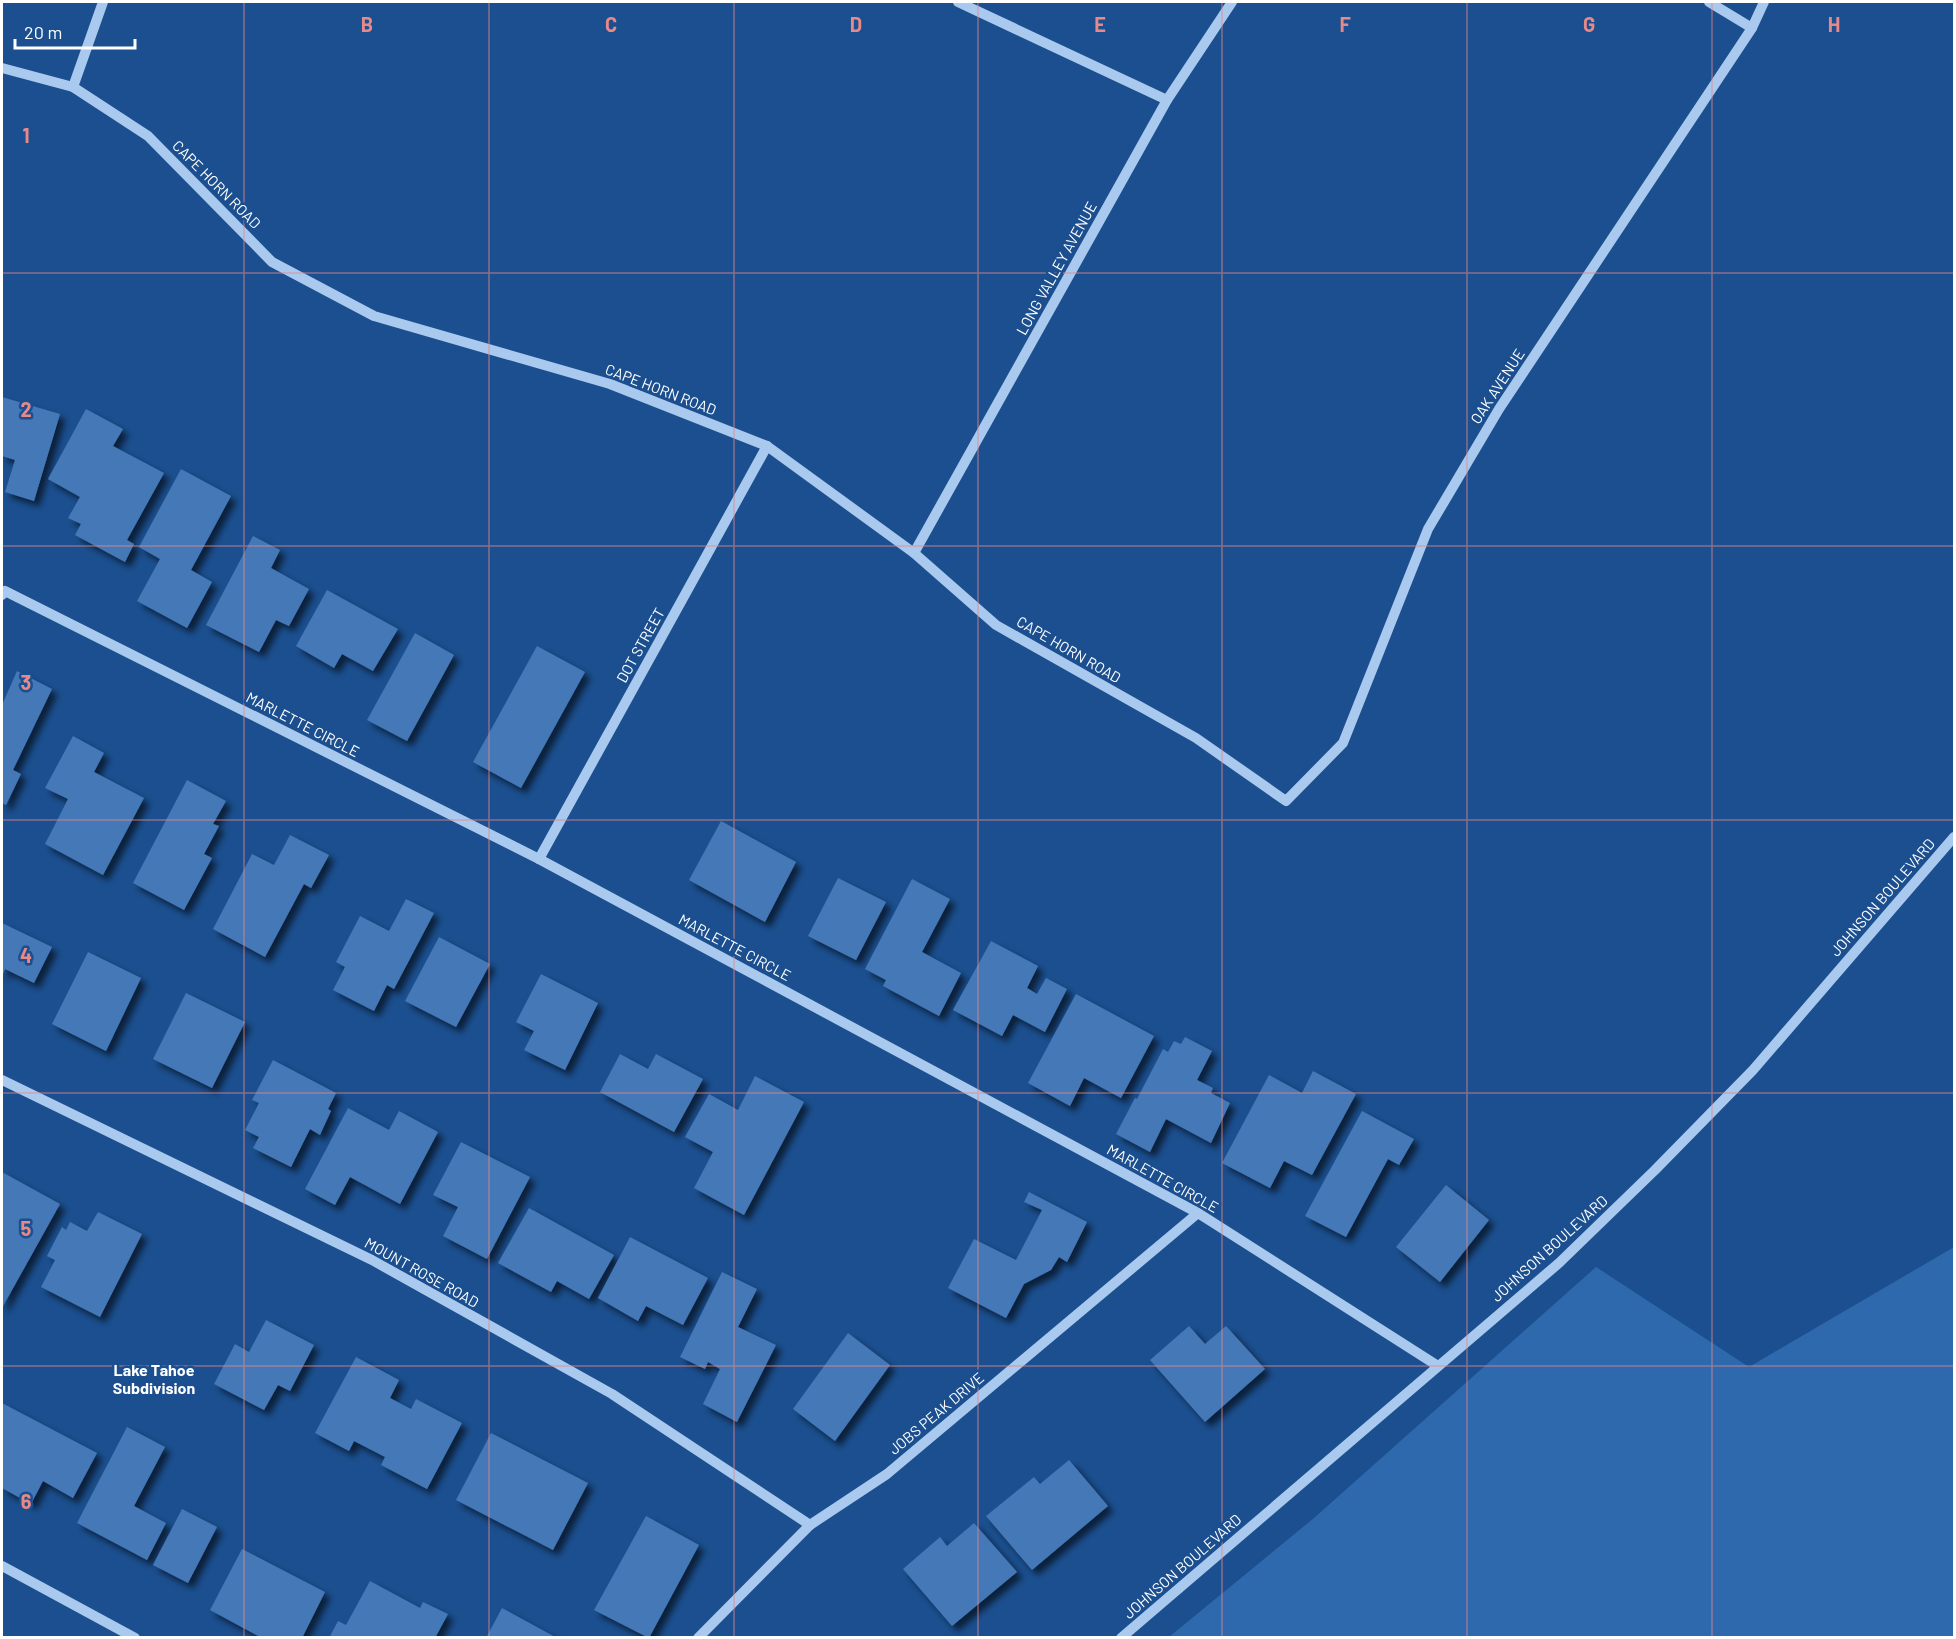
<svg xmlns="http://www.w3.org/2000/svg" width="1956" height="1639" font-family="Barlow,sans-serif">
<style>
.green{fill:#2e69ad}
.building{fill:#4478b7;filter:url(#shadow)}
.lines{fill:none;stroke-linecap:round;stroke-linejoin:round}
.minor{stroke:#a9c9ee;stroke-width:10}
.grid{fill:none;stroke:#e88989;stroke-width:1.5;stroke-opacity:0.55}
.labels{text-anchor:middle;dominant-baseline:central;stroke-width:5;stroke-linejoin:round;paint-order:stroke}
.street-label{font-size:15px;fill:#fff;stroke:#1b4f8f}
.neighbourhood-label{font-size:16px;font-weight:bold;fill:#fff;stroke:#1b4f8f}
.grid-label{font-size:20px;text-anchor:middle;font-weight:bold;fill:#e88989;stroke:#1b4f8f;stroke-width:5;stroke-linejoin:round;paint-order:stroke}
</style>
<defs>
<filter id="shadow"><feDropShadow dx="5.5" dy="5.5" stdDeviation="3" flood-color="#0009"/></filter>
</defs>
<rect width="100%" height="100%" fill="#1b4f8f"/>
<path class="green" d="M1954,1247v390h-785l145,-119 282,-251 153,100z"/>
<g class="building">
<path d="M2,397l58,17 -26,87 -29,-9 10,-32 -13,-4z"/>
<path d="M86,409l37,20 -10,17 51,27 -37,67 7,4 -9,18 -50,-27 6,-11 -13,-6 12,-21 -32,-18z"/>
<path d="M181,469l50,27 -40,74 21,12 -25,46 -50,-27 23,-42 -21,-12z"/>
<path d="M253,536l27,14 -9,18 38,21 -20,37 -13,-6 -17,32 -53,-27z"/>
<path d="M327,590l71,39 -25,42 -31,-17 -8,14 -38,-22z"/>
<path d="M415,633l39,22 -47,86 -40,-21z"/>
<path d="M537,646l48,26 -64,116 -48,-26z"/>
<path d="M17,671l35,18 -39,81 8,4 -15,31 -4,-2v-98z"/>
<path d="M73,736l31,17 -10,19 50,26 -41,77 -58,-31 23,-45 -23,-11z"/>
<path d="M187,780l39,21 -13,23 6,2 -15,28 8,4 -28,52 -51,-27z"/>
<path d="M721,821l75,41 -31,60 -76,-42z"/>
<path d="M290,835l39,20 -18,33 -7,-4 -39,73 -52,-28 39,-75 22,11z"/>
<path d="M838,878l48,24 -30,58 -48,-24z"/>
<path d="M912,879l38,20 -28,53 39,21 -22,43 -56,-30 3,-6 -21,-11z"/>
<path d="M406,899l28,14 -40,76 -7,-4 -13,26 -41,-21 12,-23 -9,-5 24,-46 29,15z"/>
<path d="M2,923l50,24 -18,36 -29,-14 -3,8z"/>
<path d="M439,937l51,27 -34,63 -51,-26z"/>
<path d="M991,941l47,25 -11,22 10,6 9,-16 21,11 -22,43 -32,-17 -11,21 -49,-26z"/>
<path d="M88,952l53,26 -35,73 -54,-27z"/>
<path d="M541,974l57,29 -33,67 -41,-20 10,-19 -18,-9z"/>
<path d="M186,993l59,29 -33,66 -59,-29z"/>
<path d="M1076,994l78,42 -33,62 -37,-20 -14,28 -42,-23z"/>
<path d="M1185,1037l27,14 -15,29 16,8 -2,5 19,10 -19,40 -45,-24 -16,33 -34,-18 19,-36 2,1 26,-50 5,3 6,-11 7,3z"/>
<path d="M620,1054l28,15 8,-15 47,25 -29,53 -74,-40z"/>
<path d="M273,1060l63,33 -8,16 3,2 -11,24 -10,-6 -19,38 -38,-19 6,-11 -14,-7 14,-27 -7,-3z"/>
<path d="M1313,1071l43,23 -44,81 -28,-14 -14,27 -48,-25 47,-88 33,18z"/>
<path d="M755,1076l49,26 -60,113 -50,-27 19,-36 -28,-15 24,-43 29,16z"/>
<path d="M348,1108l41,22 10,-19 39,21 -38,72 -50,-27 -15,28 -30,-16z"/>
<path d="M1362,1111l52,28 -15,26 -11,-6 -42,78 -41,-21z"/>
<path d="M461,1142l69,35 -43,82 -44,-23 15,-29 -25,-12z"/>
<path d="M2,1172l58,32 -58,104z"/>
<path d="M1446,1185l43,35 -49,62 -44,-35z"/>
<path d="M1029,1192l58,30 -20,40 -8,-5 -8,13 -27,14 -18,34 -58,-30 26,-49 42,21 26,-50 -18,-8z"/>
<path d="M529,1208l85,47 -25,44 -32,-18 -6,11 -53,-29z"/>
<path d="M98,1212l44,22 -42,83 -59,-30 14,-27 -8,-4 15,-29 4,3 4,-8 17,9z"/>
<path d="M630,1237l78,41 -25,47 -37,-19 -8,15 -40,-23z"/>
<path d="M722,1272l35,17 -19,38 38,18 -39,77 -34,-18 17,-35 -12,-7 -3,7 -25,-12z"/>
<path d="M266,1320l48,25 -24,46 -12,-6 -14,25 -50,-26 21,-40 14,8z"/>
<path d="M1189,1326l16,18 21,-18 39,43 -60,53 -55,-62z"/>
<path d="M848,1333l42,32 -55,76 -42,-32z"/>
<path d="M356,1357l43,23 -9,18 21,11 5,-10 46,24 -35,66 -46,-24 4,-8 -31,-16 -5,10 -34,-18z"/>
<path d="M2,1403l95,50 -24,45 -30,-17 -12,23 -29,-16z"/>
<path d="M127,1427l38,20 -31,59 32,17 -19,37 -70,-37z"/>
<path d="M491,1433l97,50 -35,67 -97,-50z"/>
<path d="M1069,1460l39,46 -76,64 -46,-54 48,-39 6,7z"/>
<path d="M182,1509l35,18 -29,56 -35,-18z"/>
<path d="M646,1516l53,29 -50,93 -55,-28z"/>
<path d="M974,1523l43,49 -65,54 -49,-57 37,-32 7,9z"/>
<path d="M242,1549l83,43 -23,46h-40l-52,-28z"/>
<path d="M370,1581l50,27 3,-6 25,12 -13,24h-106l9,-17 8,4z"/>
<path d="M502,1608l55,30h-71z"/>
</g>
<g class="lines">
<g class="minor">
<path d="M958,2l209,98"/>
<path d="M1709,2l43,26"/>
<path d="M2,68l71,19 75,49 124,126 102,54 236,68 157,62 147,107 82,72 200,113 90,63 57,-58 85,-214 71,-120 253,-381 12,-26"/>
<path d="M73,87l30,-85"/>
<path d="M914,553l253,-453 65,-98"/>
<path d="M2,595l3,-4 534,268 659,354 240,153"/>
<path d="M539,859l228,-413"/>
<path d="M2,1080l370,180 240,134 198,131"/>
<path d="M2,1566l133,72"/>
<path d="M698,1638l112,-113 77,-51 311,-261"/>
<path d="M1121,1638l438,-375 96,-93 98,-100 201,-233"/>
</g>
</g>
<path class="grid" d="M244,2v1636M489,2v1636M734,2v1636M978,2v1636M1222,2v1636M1467,2v1636M1712,2v1636M2,273h1952M2,546h1952M2,820h1952M2,1093h1952M2,1366h1952"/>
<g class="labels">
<g class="street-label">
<text transform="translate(217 184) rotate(45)">CAPE HORN ROAD</text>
<text transform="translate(1056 268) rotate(-61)">LONG VALLEY AVENUE</text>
<text transform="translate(1497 386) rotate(-57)">OAK AVENUE</text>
<text transform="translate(661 389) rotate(21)">CAPE HORN ROAD</text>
<text transform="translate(640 645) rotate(-61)">DOT STREET</text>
<text transform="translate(1069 649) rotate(30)">CAPE HORN ROAD</text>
<text transform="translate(303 724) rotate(27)">MARLETTE CIRCLE</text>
<text transform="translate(1882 897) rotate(-49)">JOHNSON BOULEVARD</text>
<text transform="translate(735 947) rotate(28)">MARLETTE CIRCLE</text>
<text transform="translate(1163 1178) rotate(29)">MARLETTE CIRCLE</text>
<text transform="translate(1549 1248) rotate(-42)">JOHNSON BOULEVARD</text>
<text transform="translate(422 1272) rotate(29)">MOUNT ROSE ROAD</text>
<text transform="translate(936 1413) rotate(-40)">JOBS PEAK DRIVE</text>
<text transform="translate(1182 1566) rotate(-41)">JOHNSON BOULEVARD</text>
</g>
<g class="neighbourhood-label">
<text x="154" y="1369">Lake Tahoe<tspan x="154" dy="18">Subdivision</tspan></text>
</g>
</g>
<g class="grid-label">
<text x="367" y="32">B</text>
<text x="611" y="32">C</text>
<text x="856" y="32">D</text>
<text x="1100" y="32">E</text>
<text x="1345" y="32">F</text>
<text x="1589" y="32">G</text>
<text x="1834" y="32">H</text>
<text x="26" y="143">1</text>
<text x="26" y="417">2</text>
<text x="26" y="690">3</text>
<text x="26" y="963">4</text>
<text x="26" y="1236">5</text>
<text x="26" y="1509">6</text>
</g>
<rect width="1956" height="1639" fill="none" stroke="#ffffff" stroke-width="6"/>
<path d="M15 39v9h120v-9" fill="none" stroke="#ffffff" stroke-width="3"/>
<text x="24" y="39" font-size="18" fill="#ffffff" stroke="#1b4f8f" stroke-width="4.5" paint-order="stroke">20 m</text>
</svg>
